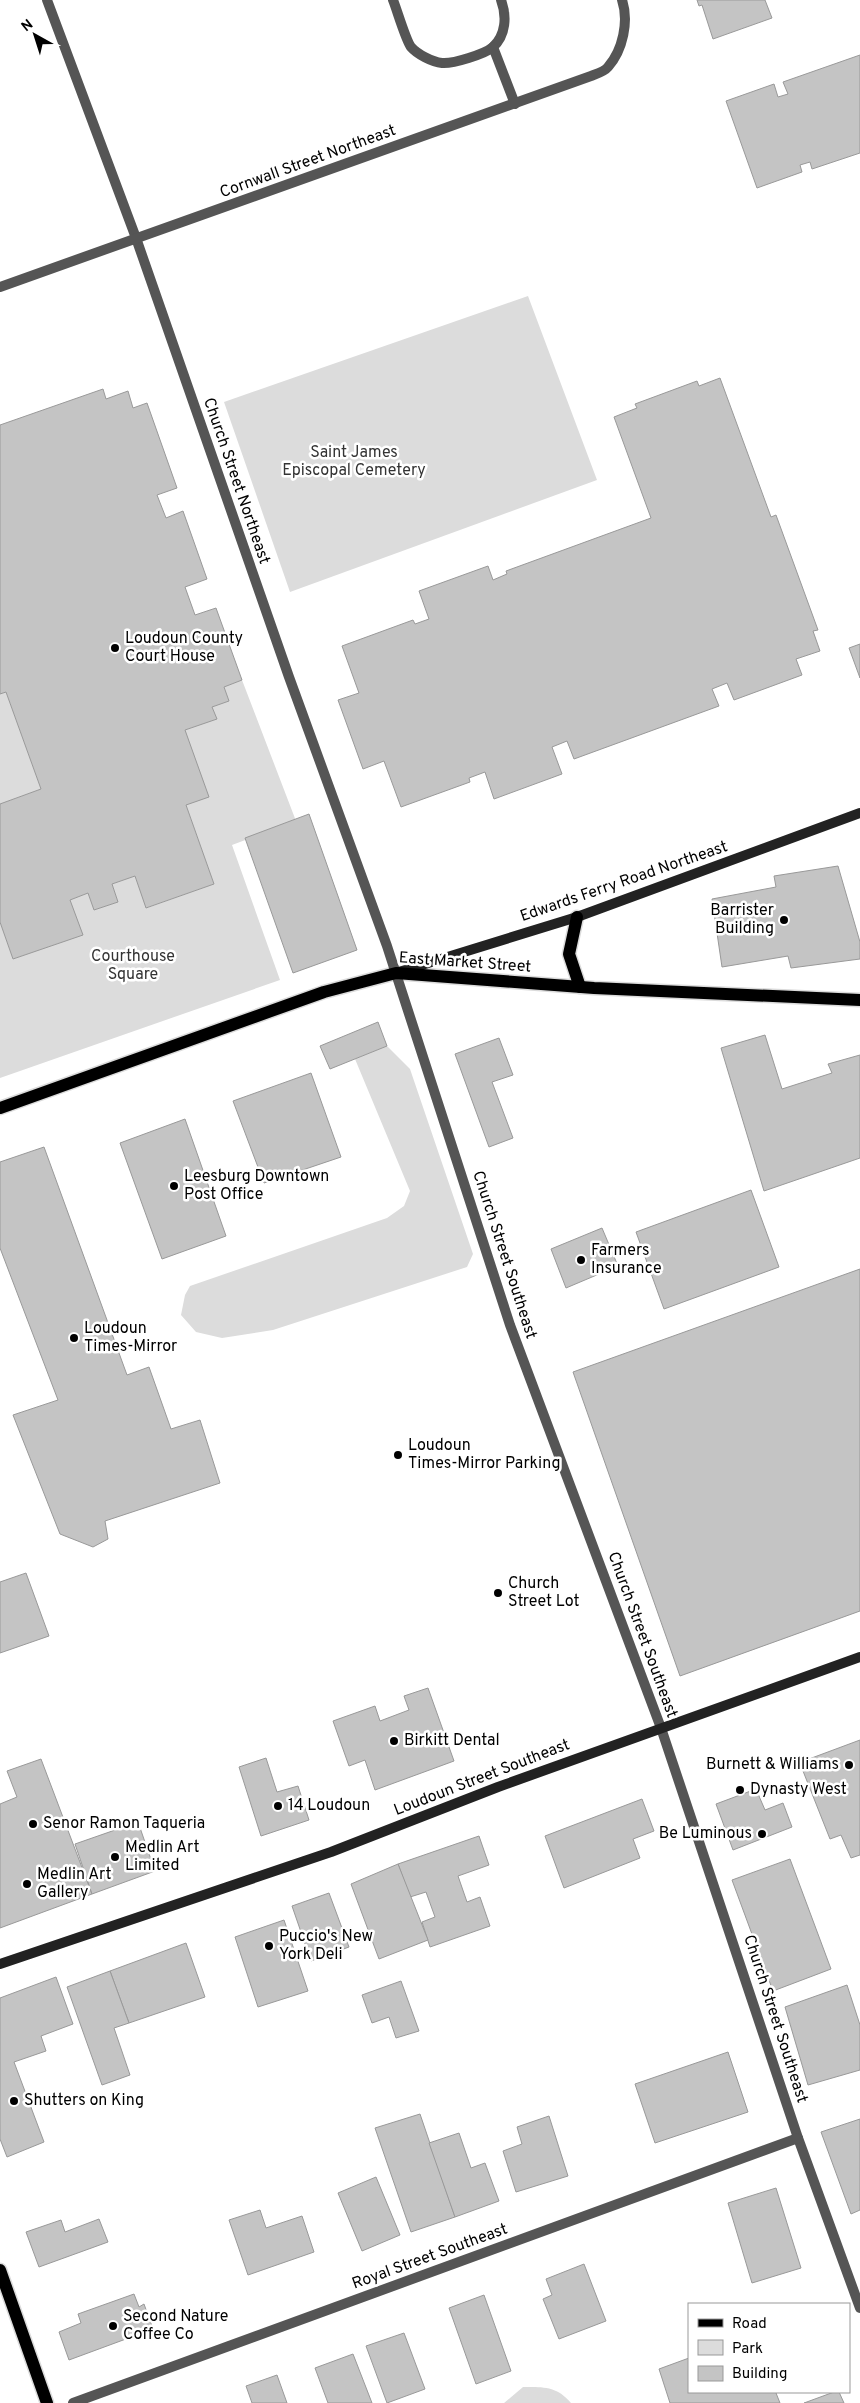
<svg xmlns="http://www.w3.org/2000/svg" width="860" height="2403" font-family="Overpass,sans-serif">
<style>
.green{fill:#dcdcdc}
.building{fill:#c4c4c4;stroke:#999}
.lines{fill:none;stroke-linecap:round;stroke-linejoin:round}
.primary-casing{stroke:#dbdbdb;stroke-width:15}
.lane{stroke:#555;stroke-width:10}
.street{stroke:#555;stroke-width:10}
.secondary{stroke:#222;stroke-width:10}
.primary{stroke:#000;stroke-width:12}
.poi-dot{fill:#000;stroke:#fff;stroke-width:2}
.labels{text-anchor:middle;dominant-baseline:central;stroke-width:5;stroke-linejoin:round;paint-order:stroke}
.street-label{font-size:16px;fill:#000;stroke:#fff}
.park-label{font-size:16px;fill:#333;stroke:#fff}
.poi-label{font-size:16px;fill:#000;stroke:#fff;text-anchor:start}
</style>
<rect width="100%" height="100%" fill="#fff"/>
<g class="green">
<path d="M528,296l69,184 -307,112 -66,-190z"/>
<path d="M242,680l54,141 -64,24 48,135 -280,98v-156l13,37 69,-24 -12,-35 18,-7 6,17 24,-8 -6,-18 23,-8 12,32 67,-24 -28,-79 -1,-75 31,-11 -4,-12 17,-6 -5,-14z"/>
<path d="M6,692l35,97 -41,15v-110z"/>
<path d="M387,1046l23,23 63,185 -6,13 -194,63 -51,8 -26,-6 -15,-17 4,-20 5,-9 197,-68 17,-12 6,-15 -55,-132z"/>
<path d="M523,2387c20,0 34,-1 48,16h-67z"/>
</g>
<g class="building">
<path d="M697,0h68l7,18 -59,21 -11,-34 -3,1z"/>
<path d="M860,55v98l-48,16 -2,-7 -10,3 2,7 -45,16 -31,-87 48,-17 4,13 10,-3 -5,-12z"/>
<path d="M720,378l51,139 5,-2 42,115 -5,1 7,20 -24,8 6,16 -68,25 -7,-17 -15,6 7,17 -145,53 -7,-18 -15,6 10,27 -68,25 -9,-27 -16,6 1,4 -69,25 -17,-46 -21,8 -25,-69 21,-7 -17,-47 71,-26 2,4 14,-5 -10,-28 69,-25 5,14 14,-6 -1,-3 145,-53 -37,-101 23,-9 -2,-4 62,-23 2,5z"/>
<path d="M103,389l3,10 22,-8 5,17 14,-5 30,85 -20,7 9,23 17,-7 24,68 -22,8 10,28 21,-7 26,72 -18,7 5,14 -17,6 5,12 -32,11 24,67 -23,8 28,79 -68,24 -11,-32 -23,8 6,18 -24,8 -6,-17 -18,7 13,35 -70,24 -13,-37v-118l41,-15 -35,-97 -6,2v-269z"/>
<path d="M860,644v34l-11,-30z"/>
<path d="M309,814l48,136 -64,23 -48,-135z"/>
<path d="M838,866l22,76v17l-69,9 -3,-12 -66,11 -10,-68 64,-12 -2,-11z"/>
<path d="M378,1022l9,24 -57,23 -10,-23z"/>
<path d="M765,1035l17,54 50,-16 -4,-9 32,-9v103l-96,33 -43,-143z"/>
<path d="M499,1038l14,37 -21,7 21,56 -24,9 -34,-93z"/>
<path d="M311,1073l30,84 -77,26 -31,-82z"/>
<path d="M185,1119l41,117 -64,23 -42,-116z"/>
<path d="M44,1147l83,228 22,-8 22,62 29,-9 20,63 -115,38 3,18 -15,8 -33,-13 -47,-119 45,-15 -58,-152v-86z"/>
<path d="M751,1190l28,77 -115,42 -28,-77z"/>
<path d="M602,1228l16,38 -52,22 -15,-39z"/>
<path d="M860,1269v342l-180,65 -107,-304z"/>
<path d="M26,1573l23,63 -49,17v-71z"/>
<path d="M428,1688l26,73 -79,29 -10,-30 -16,6 -16,-45 42,-15 5,15 29,-11 -5,-14z"/>
<path d="M860,1740v115l-9,3 -10,-23 -11,4 -27,-68 11,-3 -5,-9z"/>
<path d="M266,1758l11,34 21,-6 11,34 -48,16 -22,-69z"/>
<path d="M41,1759l51,135 -92,34v-124l17,-7 -10,-26z"/>
<path d="M756,1789l9,21 18,-7 9,24 -59,23 -17,-46z"/>
<path d="M642,1799l12,32 -21,8 7,19 -76,30 -19,-52z"/>
<path d="M138,1822l17,49 -63,23 -17,-50z"/>
<path d="M479,1836l10,29 -31,11 9,26 13,-5 10,29 -60,21 -8,-25 13,-5 -9,-25 -16,5 -12,-33z"/>
<path d="M790,1859l41,110 -58,22 -41,-111z"/>
<path d="M398,1864l30,76 -49,19 -28,-75z"/>
<path d="M329,1893l20,54 -38,14 -19,-55z"/>
<path d="M284,1920l24,71 -50,16 -23,-70z"/>
<path d="M186,1943l19,54 -76,26 -19,-52z"/>
<path d="M110,1971l19,52 -15,5 16,47 -28,10 -35,-98z"/>
<path d="M56,1977l17,47 -32,12 5,15 -32,11 30,80 -37,15 -7,-18v-141z"/>
<path d="M401,1981l18,50 -23,7 -7,-21 -17,6 -10,-28z"/>
<path d="M847,1985l13,40v45l-52,15 -23,-78z"/>
<path d="M728,2052l20,60 -93,31 -20,-59z"/>
<path d="M420,2114l35,103 -44,15 -36,-104z"/>
<path d="M549,2116l19,60 -52,16 -13,-41 19,-7 -5,-17z"/>
<path d="M860,2119v91l-9,4 -30,-82z"/>
<path d="M459,2133l12,35 14,-5 14,38 -44,16 -26,-74z"/>
<path d="M376,2177l24,58 -38,16 -24,-58z"/>
<path d="M776,2188l25,80 -49,15 -24,-80z"/>
<path d="M260,2210l6,18 36,-12 12,36 -66,23 -19,-55z"/>
<path d="M99,2219l9,23 -69,25 -13,-35 35,-12 4,12z"/>
<path d="M584,2264l22,57 -47,18 -16,-40 9,-4 -6,-16z"/>
<path d="M134,2294l5,13 5,-3 9,25 -84,31 -10,-28 22,-9 -3,-9z"/>
<path d="M484,2295l27,76 -35,13 -27,-76z"/>
<path d="M404,2333l21,56 -38,14 -21,-57z"/>
<path d="M353,2354l19,49h-44l-13,-35z"/>
<path d="M689,2358v34h90l-3,1 4,10h-110l-11,-34z"/>
<path d="M277,2375l10,28h-35l-6,-17z"/>
<path d="M834,2392h5l5,11h-40z"/>
</g>
<g class="lines">
<g class="primary-casing">
<g id="primary">
<path d="M577,917l-8,37 11,33"/>
<path d="M0,1108l324,-116 72,-19 198,15 266,12"/>
<path d="M0,2270l47,133"/>
</g>
</g>
<g class="lane">
<path d="M393,0c4,10 13,41 18,47 6,7 21,15 31,16 11,1 43,-9 51,-16 13,-12 14,-31 8,-47"/>
<path d="M493,47l22,57"/>
</g>
<g class="street">
<path d="M47,0l89,238 153,439 98,269 123,379 151,403 137,410 62,170"/>
<path d="M0,287l591,-211c5,-2 13,-4 17,-9 15,-17 21,-46 14,-67"/>
<path d="M73,2403l725,-265"/>
</g>
<g class="secondary">
<path d="M399,972l178,-55 283,-104"/>
<path d="M0,1964l331,-112 167,-65 362,-130"/>
</g>
<use href="#primary" class="primary"/>
</g>
<g class="poi-dot">
<circle cx="115" cy="648" r="5"/>
<circle cx="784" cy="920" r="5"/>
<circle cx="174" cy="1186" r="5"/>
<circle cx="581" cy="1260" r="5"/>
<circle cx="74" cy="1338" r="5"/>
<circle cx="398" cy="1455" r="5"/>
<circle cx="498" cy="1593" r="5"/>
<circle cx="394" cy="1741" r="5"/>
<circle cx="849" cy="1765" r="5"/>
<circle cx="740" cy="1790" r="5"/>
<circle cx="278" cy="1806" r="5"/>
<circle cx="33" cy="1824" r="5"/>
<circle cx="762" cy="1834" r="5"/>
<circle cx="115" cy="1857" r="5"/>
<circle cx="27" cy="1884" r="5"/>
<circle cx="269" cy="1946" r="5"/>
<circle cx="14" cy="2101" r="5"/>
<circle cx="113" cy="2326" r="5"/>
</g>
<g class="labels">
<g class="street-label">
<text transform="translate(308 162) rotate(-20)">Cornwall Street Northeast</text>
<text transform="translate(236 481) rotate(71)">Church Street Northeast</text>
<text transform="translate(624 882) rotate(-19)">Edwards Ferry Road Northeast</text>
<text transform="translate(465 963) rotate(4)">East Market Street</text>
<text transform="translate(504 1255) rotate(72)">Church Street Southeast</text>
<text transform="translate(642 1635) rotate(70)">Church Street Southeast</text>
<text transform="translate(482 1778) rotate(-21)">Loudoun Street Southeast</text>
<text transform="translate(775 2019) rotate(72)">Church Street Southeast</text>
<text transform="translate(430 2257) rotate(-20)">Royal Street Southeast</text>
</g>
<g class="park-label">
<text x="354" y="453">Saint James<tspan x="354" dy="18">Episcopal Cemetery</tspan></text>
<text x="133" y="957">Courthouse<tspan x="133" dy="18">Square</tspan></text>
</g>
<g class="poi-label">
<text x="125" y="639">Loudoun County<tspan x="125" dy="18">Court House</tspan></text>
<text x="774" y="911" text-anchor="end">Barrister<tspan x="774" dy="18">Building</tspan></text>
<text x="184" y="1177">Leesburg Downtown<tspan x="184" dy="18">Post Office</tspan></text>
<text x="591" y="1251">Farmers<tspan x="591" dy="18">Insurance</tspan></text>
<text x="84" y="1329">Loudoun<tspan x="84" dy="18">Times-Mirror</tspan></text>
<text x="408" y="1446">Loudoun<tspan x="408" dy="18">Times-Mirror Parking</tspan></text>
<text x="508" y="1584">Church<tspan x="508" dy="18">Street Lot</tspan></text>
<text x="404" y="1741">Birkitt Dental</text>
<text x="839" y="1765" text-anchor="end">Burnett &amp; Williams</text>
<text x="750" y="1790">Dynasty West</text>
<text x="288" y="1806">14 Loudoun</text>
<text x="43" y="1824">Senor Ramon Taqueria</text>
<text x="752" y="1834" text-anchor="end">Be Luminous</text>
<text x="125" y="1848">Medlin Art<tspan x="125" dy="18">Limited</tspan></text>
<text x="37" y="1875">Medlin Art<tspan x="37" dy="18">Gallery</tspan></text>
<text x="279" y="1937">Puccio's New<tspan x="279" dy="18">York Deli</tspan></text>
<text x="24" y="2101">Shutters on King</text>
<text x="123" y="2317">Second Nature<tspan x="123" dy="18">Coffee Co</tspan></text>
</g>
</g>
<rect x="688" y="2303" width="162" height="90" fill="#ffffff" stroke="#999999"/>
<rect x="698" y="2319" width="25" height="8" fill="#000000" stroke="#999999"/>
<text x="732" y="2328" font-size="15" fill="#000000">Road</text>
<rect x="698" y="2340" width="25" height="15" fill="#dcdcdc" stroke="#999999"/>
<text x="732" y="2353" font-size="15" fill="#000000">Park</text>
<rect x="698" y="2366" width="25" height="15" fill="#c4c4c4" stroke="#999999"/>
<text x="732" y="2378" font-size="15" fill="#000000">Building</text>
<g transform="translate(35 35) rotate(321)" stroke="#ffffff" stroke-width="4" paint-order="stroke">
<path d="M0-4L9 19L0 12L-9 19Z" fill="#000000"/>
<text y="-8" font-size="14" font-weight="bold" text-anchor="middle" fill="#000000">N</text>
</g>
</svg>
